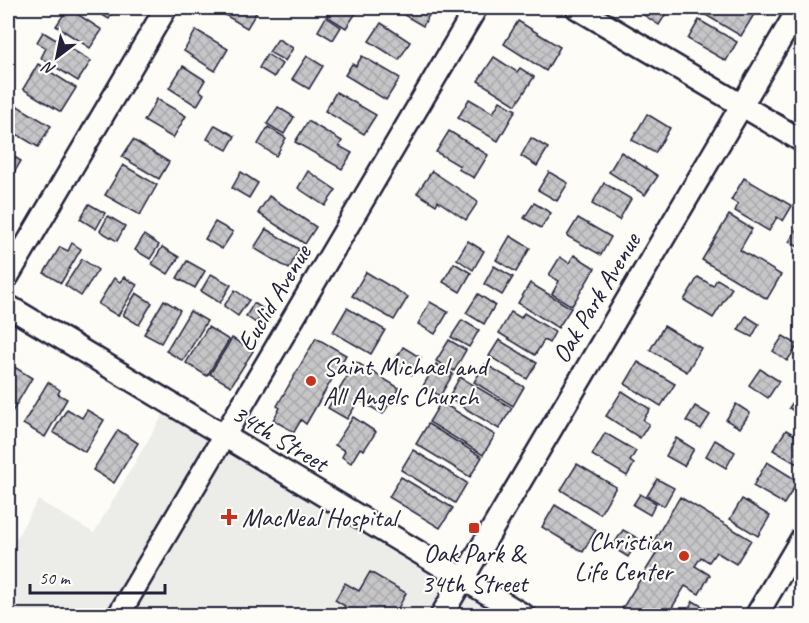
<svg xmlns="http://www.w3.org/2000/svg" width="809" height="623" font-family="Caveat,sans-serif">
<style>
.built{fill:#ecece9}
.building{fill:url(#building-cross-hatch);stroke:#22223b;stroke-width:1.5}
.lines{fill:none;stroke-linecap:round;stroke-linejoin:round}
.minor-casing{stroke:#22223b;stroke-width:26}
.minor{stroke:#fdfcf7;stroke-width:21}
.poi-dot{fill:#c8321e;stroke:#fdfcf7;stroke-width:2}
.labels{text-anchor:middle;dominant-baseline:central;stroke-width:4.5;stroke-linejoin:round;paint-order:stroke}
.street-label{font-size:26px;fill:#22223b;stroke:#fdfcf7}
.poi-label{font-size:26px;fill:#22223b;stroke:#fdfcf7;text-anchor:start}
</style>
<defs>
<pattern id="building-cross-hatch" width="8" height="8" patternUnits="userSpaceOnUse" patternTransform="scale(1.5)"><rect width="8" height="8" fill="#c6c6c8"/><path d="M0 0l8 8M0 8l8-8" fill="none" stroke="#aaaaad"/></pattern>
</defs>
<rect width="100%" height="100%" fill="#fdfcf7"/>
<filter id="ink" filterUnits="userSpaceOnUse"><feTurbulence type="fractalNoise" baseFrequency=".0167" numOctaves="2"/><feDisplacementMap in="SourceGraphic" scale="12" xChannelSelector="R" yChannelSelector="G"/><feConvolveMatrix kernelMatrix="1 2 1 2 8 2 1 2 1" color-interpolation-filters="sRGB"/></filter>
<g filter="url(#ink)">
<path class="built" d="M168,406l351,210h-511v-63l30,-53 56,33z"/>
<g class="building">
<path d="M68,8l34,22 -12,18 -34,-22z"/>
<path d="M90,8h25l-6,11z"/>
<path d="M213,8h46l-12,20z"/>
<path d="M332,8h14l10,5 -10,15 -19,-12z"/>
<path d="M392,8h41l-10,18z"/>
<path d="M649,8l20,1 -10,16 -15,-10z"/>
<path d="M694,8h56l6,3 -15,25z"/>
<path d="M326,17l15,10 -8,13 -15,-9z"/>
<path d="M699,20l38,22 -11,19 -38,-22z"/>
<path d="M518,21l42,26 -14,24 -42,-27z"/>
<path d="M381,23l29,19 -11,18 -30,-19z"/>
<path d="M196,30l32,19 -13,22 -31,-20z"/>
<path d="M43,32l48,29 -13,20 -37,-23 5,-10 -9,-6z"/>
<path d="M278,39l15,9 -8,13 -16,-9z"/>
<path d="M267,54l15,10 -8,13 -15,-9z"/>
<path d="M307,56l16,10 -14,23 -17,-10z"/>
<path d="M362,56l38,22 -14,22 -41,-25 7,-11 4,2z"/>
<path d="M494,57l23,15 3,-4 14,9 -18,28 -38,-24z"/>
<path d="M38,64l38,24 -15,24 -38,-23z"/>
<path d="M183,66l22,14 -6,10 5,4 -7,12 -28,-18z"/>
<path d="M802,89v17l-8,-5z"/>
<path d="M336,92l40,23 -12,19 -39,-23z"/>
<path d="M157,99l29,17 -13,22 -29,-17z"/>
<path d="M469,99l24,14 7,-12 16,9 -18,31 -40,-23z"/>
<path d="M14,104l37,22 -13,21 -30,-18v-14z"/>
<path d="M278,107l16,10 -10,17 -17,-10z"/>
<path d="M647,114l23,14 -15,25 -23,-13z"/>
<path d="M308,121l34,20 -3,5 13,7 -10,16 -47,-27z"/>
<path d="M215,125l20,11 -8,14 -20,-11z"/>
<path d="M268,127l18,11 -10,18 -18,-12z"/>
<path d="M449,131l39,24 -14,23 -16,-9 2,-3 -24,-14z"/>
<path d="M531,138l17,10 -11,18 -16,-10z"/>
<path d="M133,140l36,22 -10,17 -37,-22z"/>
<path d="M621,152l37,24 -13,19 -36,-23z"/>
<path d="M8,153l13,8 -6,10 -7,-4z"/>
<path d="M123,165l34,20 -17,30 -35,-20z"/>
<path d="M308,171l28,19 -11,16 -27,-18z"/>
<path d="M432,171l46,31 -12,18 -28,-19 -2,4 -19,-12z"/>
<path d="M241,172l17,11 -9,15 -17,-10z"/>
<path d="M549,172l19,11 -11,18 -19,-11z"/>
<path d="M744,178l48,28 -9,15 -6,-4 -8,14 -34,-20 3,-7 -7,-4z"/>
<path d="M604,183l27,16 -12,21 -27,-16z"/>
<path d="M269,196l47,31 -11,17 -47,-31z"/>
<path d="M534,203l17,10 -10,15 -17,-10z"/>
<path d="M89,204l16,9 -9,16 -16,-10z"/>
<path d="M729,215l23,14 -12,21 41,25 -14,24 -65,-39z"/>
<path d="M108,216l17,10 -8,15 -17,-10z"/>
<path d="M578,218l33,19 -10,18 -34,-19z"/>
<path d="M215,222l18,10 -11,17 -17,-10z"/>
<path d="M800,224l2,1v24l-13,-7z"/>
<path d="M266,229l33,20 -10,20 -35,-21z"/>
<path d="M144,235l15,10 -9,14 -15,-9z"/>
<path d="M510,236l20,12 -14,24 -20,-12z"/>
<path d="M468,241l16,10 -11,19 -16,-11z"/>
<path d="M72,243l9,6 -20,34 -17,-10 16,-26 8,4z"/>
<path d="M162,247l17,10 -11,17 -16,-10z"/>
<path d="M574,255l21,13 -23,38 -20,-12 7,-13 -10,-6 11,-18 9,6z"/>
<path d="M82,259l16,11 -17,26 -16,-11z"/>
<path d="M187,261l18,10 -10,17 -18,-10z"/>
<path d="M454,263l17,10 -11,19 -17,-10z"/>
<path d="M494,266l19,11 -11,18 -18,-11z"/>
<path d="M366,272l42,25 -14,23 -42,-24z"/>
<path d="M211,274l20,11 -11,18 -19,-12z"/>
<path d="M124,277l13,8 -19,31 -20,-12 16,-26 6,4z"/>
<path d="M698,277l15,9 4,-7 15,9 -19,30 -29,-18z"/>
<path d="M530,283l41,25 -13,20 -40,-25z"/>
<path d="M235,290l14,10 -11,16 -14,-10z"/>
<path d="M136,293l16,10 -13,22 -16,-10z"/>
<path d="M478,294l17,11 -11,19 -18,-11z"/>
<path d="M164,300l16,10 -19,33 -17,-9z"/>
<path d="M430,302l18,10 -13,22 -17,-10z"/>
<path d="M254,303l11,7 -9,13 -10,-7z"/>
<path d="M347,308l38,22 -14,24 -38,-22z"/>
<path d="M190,311l17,10 -24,40 -17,-10z"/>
<path d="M511,312l10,6 3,-5 31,19 -6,11 -5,-3 -9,15 -36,-22z"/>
<path d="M746,316l13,8 -7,13 -14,-7z"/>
<path d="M462,320l17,10 -10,17 -18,-10z"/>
<path d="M664,326l37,22 -14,24 -37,-22z"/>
<path d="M208,327l21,13 -22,36 -21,-13z"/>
<path d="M783,336l15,9 -11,16 -14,-10z"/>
<path d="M232,338l21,13 -22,35 -21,-12z"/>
<path d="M316,338l30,17 -40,69 -5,-4 -7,12 -21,-12 7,-12 -3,-2z"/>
<path d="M449,340l17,10 -12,21 -18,-10z"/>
<path d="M499,340l38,23 -10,16 -38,-23z"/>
<path d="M403,347l18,11 -9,17 -19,-11z"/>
<path d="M356,362l43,26 -16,26 -24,-14 -12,19 -19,-11z"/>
<path d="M638,362l37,22 -14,22 -36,-22z"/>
<path d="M8,363l24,15 -20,34 -4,-3z"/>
<path d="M436,364l17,10 -13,22 -17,-10z"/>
<path d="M485,364l39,23 -11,19 -39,-24z"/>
<path d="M760,369l19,12 -11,17 -19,-13z"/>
<path d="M460,377l52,31 -13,21 -51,-31z"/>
<path d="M48,382l12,8 -2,4 9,5 -22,38 -22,-13z"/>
<path d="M802,388v28l-13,-8z"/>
<path d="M622,391l28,18 -7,11 6,4 -9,14 -34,-22z"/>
<path d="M441,402l54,33 -12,20 -54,-33z"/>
<path d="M736,404l14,9 -10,15 -14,-8z"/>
<path d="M695,406l15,9 -9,14 -15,-8z"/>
<path d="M67,409l15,9 5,-8 17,10 -19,32 -32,-20z"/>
<path d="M353,417l23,15 -12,18 -4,-2 -9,15 -9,-6 3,-6 -10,-6z"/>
<path d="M428,424l54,33 -12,20 -54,-33z"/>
<path d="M118,430l20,13 -24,40 -21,-13z"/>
<path d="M786,430l16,9v28l-29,-17z"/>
<path d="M605,433l31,18 -6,10 4,3 -7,12 -35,-21z"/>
<path d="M676,438l18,11 -10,17 -18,-10z"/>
<path d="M715,440l20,12 -9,16 -20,-12z"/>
<path d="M413,450l54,33 -12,20 -54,-33z"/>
<path d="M767,462l31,19 -14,23 -31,-18z"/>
<path d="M577,464l39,23 -16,27 -39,-24z"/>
<path d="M401,477l52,31 -13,20 -51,-31z"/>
<path d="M657,479l17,9 -10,18 -17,-10z"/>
<path d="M640,494l16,9 -6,12 -17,-10z"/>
<path d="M680,497l71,43 -15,24 -20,-12 -7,10 -8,-5 -6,9 15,9 -11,19 -14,-8 -18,30h-41l-6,-4 36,-58 -5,-2 5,-8 -3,-2z"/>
<path d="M742,499l28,17 -12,20 -28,-17z"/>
<path d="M555,505l41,25 -13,22 -41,-25z"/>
<path d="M623,530l16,9 -11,18 -16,-10z"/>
<path d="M370,572l36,21 -12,23h-55l6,-10 -10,-6 10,-17 14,8z"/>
<path d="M693,601l21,12 -2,3h-27z"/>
<path d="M319,610l10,6h-13z"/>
</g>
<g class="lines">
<g class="minor-casing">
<g id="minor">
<path d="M577,8l225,133"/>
<path d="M8,276l158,-268"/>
<path d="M8,306l517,310"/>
<path d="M118,616l358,-608"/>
<path d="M441,616l358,-608"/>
<path d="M756,616l46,-78"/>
</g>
</g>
<use href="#minor" class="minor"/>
</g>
</g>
<g class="poi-dot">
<circle cx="311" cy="381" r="6"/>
<path d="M226 508h6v6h6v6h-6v6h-6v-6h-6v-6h6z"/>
<rect x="468" y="522" width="12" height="12" rx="3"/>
<circle cx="684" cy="556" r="6"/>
</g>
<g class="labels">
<g class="street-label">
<text transform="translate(274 298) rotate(-59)">Euclid Avenue</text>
<text transform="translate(596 298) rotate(-59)">Oak Park Avenue</text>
<text transform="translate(280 438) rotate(31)">34th Street</text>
</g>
<g class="poi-label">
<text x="323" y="366">Saint Michael and<tspan x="323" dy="30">All Angels Church</tspan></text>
<text x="242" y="517">MacNeal Hospital</text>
<text x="672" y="541" text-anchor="end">Christian<tspan x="672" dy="30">Life Center</tspan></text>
<text x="474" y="553" text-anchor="middle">Oak Park &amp;<tspan x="474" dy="30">34th Street</tspan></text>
</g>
</g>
<rect width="809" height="623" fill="none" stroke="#fdfcf7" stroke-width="30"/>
<rect x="15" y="15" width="779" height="593" fill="none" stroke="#22223b" stroke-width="2" filter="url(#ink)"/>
<g transform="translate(57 57) rotate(212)" stroke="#fdfcf7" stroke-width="4.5" paint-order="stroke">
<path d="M0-4.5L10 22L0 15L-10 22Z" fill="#22223b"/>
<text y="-9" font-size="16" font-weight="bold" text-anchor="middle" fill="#22223b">N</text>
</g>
<path d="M30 584v9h135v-9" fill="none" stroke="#22223b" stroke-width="3"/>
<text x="39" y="584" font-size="18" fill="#22223b" stroke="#fdfcf7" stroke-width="4.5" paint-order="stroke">50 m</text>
</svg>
